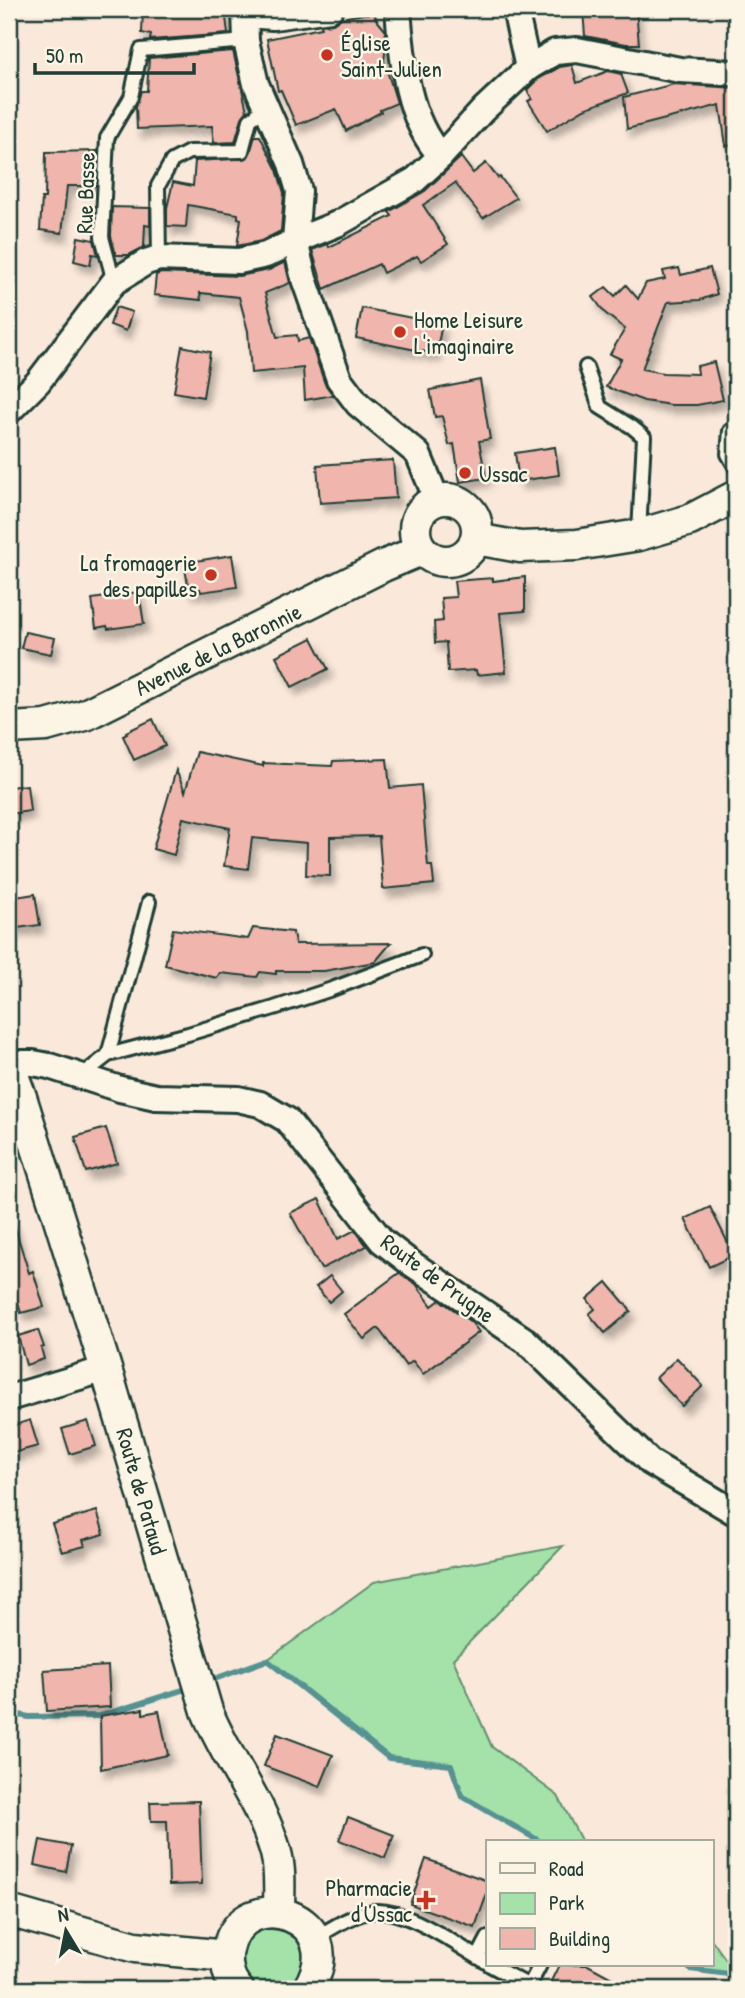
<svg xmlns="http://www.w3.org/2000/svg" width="745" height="1998" font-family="'Patrick Hand',sans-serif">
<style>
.green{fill:#a4e2aa;stroke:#62906f;stroke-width:2}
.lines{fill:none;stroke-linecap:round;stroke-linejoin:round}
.stream{stroke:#559291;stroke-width:6}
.building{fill:#f0b5ac;stroke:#1f3d34;stroke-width:2;filter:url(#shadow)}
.service-casing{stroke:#1f3d34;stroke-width:18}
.minor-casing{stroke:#1f3d34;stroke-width:30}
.tertiary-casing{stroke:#1f3d34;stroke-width:35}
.service{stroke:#fcf5e5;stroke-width:12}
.minor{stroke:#fcf5e5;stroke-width:24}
.tertiary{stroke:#fcf5e5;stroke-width:30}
.poi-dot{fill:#c8321e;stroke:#fcf5e5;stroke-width:2.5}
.labels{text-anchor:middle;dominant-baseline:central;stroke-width:5;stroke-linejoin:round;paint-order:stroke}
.poi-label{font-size:23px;fill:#1f3d34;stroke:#fcf5e5;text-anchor:start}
.street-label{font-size:23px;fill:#1f3d34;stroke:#fcf5e5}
</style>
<defs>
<filter id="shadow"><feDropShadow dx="4.5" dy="8" stdDeviation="3.5" flood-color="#0004"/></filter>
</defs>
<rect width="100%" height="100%" fill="#fae8da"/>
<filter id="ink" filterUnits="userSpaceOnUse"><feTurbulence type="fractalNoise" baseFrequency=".0143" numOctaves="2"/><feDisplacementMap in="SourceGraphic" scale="14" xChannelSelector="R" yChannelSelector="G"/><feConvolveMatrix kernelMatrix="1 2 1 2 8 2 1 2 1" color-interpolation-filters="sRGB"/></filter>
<g filter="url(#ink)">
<g class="green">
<path d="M563,1546l-110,113 39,88 66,49 24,46h-41l-79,-46 -12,-31 -61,-7 -122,-98 107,-78z"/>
<circle cx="273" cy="1959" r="32"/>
<path d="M712,1940l24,34 -46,-5 -4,-4h26z"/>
</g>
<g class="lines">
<g class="stream">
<path d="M206,1682l61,-22 122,98 62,7 11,31 79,46"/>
<path d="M9,1713l20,4 71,-1 92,-29"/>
<path d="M686,1965l4,4 46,6"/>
</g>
</g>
<g class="building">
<path d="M143,9l23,3v-3h59l3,25 -78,6 1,-5 -9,-2z"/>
<path d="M583,9h53l3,35h-13l-41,-8z"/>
<path d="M364,14h11l1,5 9,11 1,15 -2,16 13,42 -17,7 1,2 -35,19 -10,-22 -40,16 -15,-35 -3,1 -11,-52 54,-11v-3l12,-1 8,-6z"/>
<path d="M233,51l14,60 -5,7 -7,24 -21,1 -2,-17 -75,3 -1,-23 5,-15h6l2,-33z"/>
<path d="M572,65l5,18 31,-12 13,3 7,19 -44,16 -37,22 -19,-30 4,-2 -5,-9 10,-10 23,-13z"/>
<path d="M674,84l62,4v57l-10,1 -6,-41 -93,24 -3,-32z"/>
<path d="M255,136h5l17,34 7,23 -3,38 -20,10 -24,5 4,-27 -3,-1v-4l-50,-9 -2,22 -19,-1v-18l6,-26 20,4 2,-25 52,-3 3,-5z"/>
<path d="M98,151l-2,35h-29l-5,47 -22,-3 2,-32h3l1,-46z"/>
<path d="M461,157l12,16 13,-10 12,15 2,-1 16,21 -33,20 -28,-35 -32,22 25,39 -27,17 -4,-5 -34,17 -4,-9 -55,25 -12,-39 16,-6 1,3 63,-31 -3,-4 36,-21z"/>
<path d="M112,207l38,1v18l-5,-1 -1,22 -15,8h-13l-5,-19z"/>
<path d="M78,237l16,3 4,15 -6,-1 -2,11 -16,-4z"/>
<path d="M285,262l5,21 -25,10 12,44 20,-2 1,6 11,-3 16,46 8,11 -28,5 -2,-32 -52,5 -3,-42 -9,-34 -39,-4 1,7 -47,-5 2,-20 5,-2 78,3 30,-6z"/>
<path d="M679,268l2,7 29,-7 7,26 -17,6 -32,2 -26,67 21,4 35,1 -1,-8 17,-4 9,38 -26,5h-26l-27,-4 -38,-14 15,-28 -11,-5 15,-25 -20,-16 -12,-16 13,-10 9,9 11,-11 12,14 8,-16 19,-4 -2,-8z"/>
<path d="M116,307l16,5 -6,19 -16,-6z"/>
<path d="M362,308l80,16 -6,30 -80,-16z"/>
<path d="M182,346l28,6 -7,45 -29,-5z"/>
<path d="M480,380l10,59 -11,2 7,37 -26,4 -6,-38 -5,1 -7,-29 -7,1 -5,-27z"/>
<path d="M555,447l4,28 -40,6 -4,-28z"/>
<path d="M393,460l3,38 -76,5 -3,-38z"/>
<path d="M232,555l5,32 -36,5 -1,-3 -11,2 -5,-28z"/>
<path d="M525,577v34l-25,2 6,59 -29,3 -1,-5 -28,2 -2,-30 -11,1 -1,-21 9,-1 -2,-23 15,-1 -2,-16 39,-3v3z"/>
<path d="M139,592l5,32 -36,5 -1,-3 -11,2 -4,-29z"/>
<path d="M25,632l30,6 -4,16 -30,-6z"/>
<path d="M312,638l16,31 -36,18 -16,-31z"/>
<path d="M153,719l12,27 -31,14 -11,-24 4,-2 -1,-2z"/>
<path d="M197,752l66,14v-3l69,3 1,-5 54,-2 3,29 31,-3 7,81h4l2,18 -51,5 -4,-53 -49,1v39l-24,-1 1,-32 -55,-5 -4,31 -24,-3 6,-38 -47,-10 -9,37 -21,-6 23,-79 9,22z"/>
<path d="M27,785l3,26 -21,3v-27z"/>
<path d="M35,894l5,31 -31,4v-31z"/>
<path d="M253,928l40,4 2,12 96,-1 -16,19 -51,9h-48v3l-16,-2 -3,5 -37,-4 -3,5 -52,-13 8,-36 75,10z"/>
<path d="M106,1128l11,35 -31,9 -11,-35z"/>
<path d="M319,1199l19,40 17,-9 12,16 -46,23 -31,-56z"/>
<path d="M710,1207l24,48 -25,12 -24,-48z"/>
<path d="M9,1221h4l16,52 4,-2 11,36 -23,6 -12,-40z"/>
<path d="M399,1273l17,11 16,22 8,-6 31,22 8,10 -56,42 -10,-13 -7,5 -28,-38 -14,11 -20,-25z"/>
<path d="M330,1276l12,15 -13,11 -13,-15z"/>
<path d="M607,1282l24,29 -26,22 -16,-19 6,-5 -8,-10z"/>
<path d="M38,1330l6,17 -3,1 3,11 -18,6 -8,-29z"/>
<path d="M677,1358l26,28 -21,20 -26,-28z"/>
<path d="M30,1420l8,26 -29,8v-27z"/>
<path d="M88,1421l8,25 -26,8 -8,-25z"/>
<path d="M97,1511l7,23 -21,6 2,6 -23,6 -10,-28z"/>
<path d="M108,1666l2,41 -63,4 -3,-41z"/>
<path d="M143,1709v5l16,-3 9,44 -67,14 -1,-53z"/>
<path d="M277,1734l56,21 -13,32 -56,-21z"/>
<path d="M199,1801l3,83 -33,1 -2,-64h-16l-1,-19z"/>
<path d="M348,1817l46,18 -9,23 -46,-18z"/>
<path d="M40,1840l31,6 -5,26 -31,-7z"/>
<path d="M426,1859l62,22v10l-13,36 -65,-23z"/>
<path d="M559,1965h29l44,24h-71l-11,-6z"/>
</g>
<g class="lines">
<g class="service-casing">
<g id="service">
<path d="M159,258l-1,-72 14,-25 17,-9 53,-1 8,-31 16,-13"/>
<path d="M114,282l-12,-45 5,-99 24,-41 10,-47 105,-9"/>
<path d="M586,367l14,40 32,20 12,10 -5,96"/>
<path d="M736,427l-6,4 -2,23 8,14"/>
<path d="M108,1055l41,-153"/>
<path d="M80,1077l28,-22 80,-21 86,-26 58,-19 90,-34"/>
<path d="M315,1938c17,-10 35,-22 54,-26 33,-8 90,35 119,51"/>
<path d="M478,1957l10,-19"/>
<path d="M490,1965l45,24"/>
<path d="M529,1986l11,-21"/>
</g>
</g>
<g class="minor-casing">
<g id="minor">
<path d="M245,9l1,32 10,43 35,80 8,27 -4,50 42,-17 78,-44 26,-24 42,-46 45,-42 27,-16 22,-2 103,20 56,3"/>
<path d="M398,9c4,48 8,110 43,147"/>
<path d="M515,9l13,59"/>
<path d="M246,15l27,2 57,-8"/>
<path d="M9,411l29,-29 76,-100 32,-20 13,-4 80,3 27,-6 29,-14 9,38 35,100 19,25 60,50 19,46"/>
<path d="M9,1063h24l16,3 71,23 36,8 82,2 22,5 27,16 95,121 26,20 118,80 124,121 86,51"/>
<path d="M9,1398l97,-29"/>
</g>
</g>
<g class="tertiary-casing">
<g id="tertiary">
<circle cx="446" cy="530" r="31"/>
<path d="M476,539l44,8 57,-2 62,-10 51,-15 46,-24"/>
<path d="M9,728l37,-2 39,-11 298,-149 38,-16"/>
<path d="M9,1065l12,32 85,272 101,342c20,50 55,91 69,142 5,19 3,39 3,59"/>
<path d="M9,1911l126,36 91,9"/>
<path d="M238,1989c-10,-10 -13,-26 -10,-40 14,-68 125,-33 80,40"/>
</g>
</g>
<use href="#service" class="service"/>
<use href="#minor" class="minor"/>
<use href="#tertiary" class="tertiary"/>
</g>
</g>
<g class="poi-dot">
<circle cx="327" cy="55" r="7"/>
<circle cx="400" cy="332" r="7"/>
<circle cx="465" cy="473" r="7"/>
<circle cx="211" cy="575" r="7"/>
<path d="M422.5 1889.5h7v7h7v7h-7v7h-7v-7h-7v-7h7z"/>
</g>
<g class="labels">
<g class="poi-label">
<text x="341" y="42">Église<tspan x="341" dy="26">Saint-Julien</tspan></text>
<text x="414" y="319">Home Leisure<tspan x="414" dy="26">L'imaginaire</tspan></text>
<text x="479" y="473">Ussac</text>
<text x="197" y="562" text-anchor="end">La fromagerie<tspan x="197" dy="26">des papilles</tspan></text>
<text x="412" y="1887" text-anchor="end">Pharmacie<tspan x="412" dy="26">d'Ussac</tspan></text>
</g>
<g class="street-label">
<text transform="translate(85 193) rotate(-88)">Rue Basse</text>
<text transform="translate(218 649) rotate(-26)">Avenue de la Baronnie</text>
<text transform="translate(438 1278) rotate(36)">Route de Prugne</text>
<text transform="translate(142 1491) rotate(74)">Route de Pataud</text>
</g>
</g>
<rect width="745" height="1998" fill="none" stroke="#fcf5e5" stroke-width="35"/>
<rect x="18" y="18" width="710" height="1963" fill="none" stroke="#1f3d34" stroke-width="2.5" filter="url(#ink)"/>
<rect x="486" y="1840" width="228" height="126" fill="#fcf5e5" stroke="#a4ab9e" stroke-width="2"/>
<rect x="500" y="1863" width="35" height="10" fill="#fcf5e5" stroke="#a4ab9e" stroke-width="2"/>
<text x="549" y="1876" font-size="21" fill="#1f3d34">Road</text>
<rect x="500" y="1893" width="35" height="21" fill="#a4e2aa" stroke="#a4ab9e" stroke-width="2"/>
<text x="549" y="1910" font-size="21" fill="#1f3d34">Park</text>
<rect x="500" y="1928" width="35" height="21" fill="#f0b5ac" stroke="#a4ab9e" stroke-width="2"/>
<text x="549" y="1946" font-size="21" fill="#1f3d34">Building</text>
<g transform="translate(66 1931) rotate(350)" stroke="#fcf5e5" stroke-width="5" paint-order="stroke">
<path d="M0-5L12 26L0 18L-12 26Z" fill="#1f3d34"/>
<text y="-10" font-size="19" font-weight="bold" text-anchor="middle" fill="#1f3d34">N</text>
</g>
<path d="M35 63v10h159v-10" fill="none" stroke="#1f3d34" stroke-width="3.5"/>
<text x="46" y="63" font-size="21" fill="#1f3d34" stroke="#fcf5e5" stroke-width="5" paint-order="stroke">50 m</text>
</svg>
